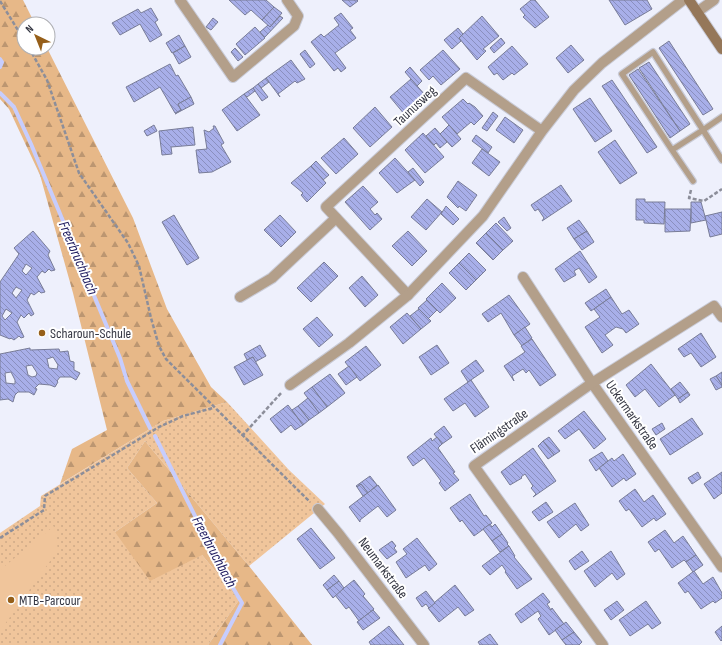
<svg xmlns="http://www.w3.org/2000/svg" width="722" height="645" font-family="'Sofia Sans Condensed',sans-serif">
<style>
.grass{fill:url(#grass-dots)}
.forest{fill:url(#forest-firs)}
.garden{fill:#f0c59b}
.lines{fill:none;stroke-linecap:round;stroke-linejoin:round}
.stream{stroke:#c7cdfd;stroke-width:4}
.building{fill:url(#building-back-hatch);stroke:#787c97;fill-rule:evenodd}
.lane-casing{stroke:#c9cbd7;stroke-width:8}
.street-casing{stroke:#c9cbd7;stroke-width:12}
.secondary-casing{stroke:#c9cbd7;stroke-width:12}
.path{stroke:#8c8e9a;stroke-width:2.5;stroke-dasharray:4 2;stroke-linecap:butt}
.lane{stroke:#b39f8a;stroke-width:5.5}
.street{stroke:#b39f8a;stroke-width:10}
.secondary{stroke:#957759;stroke-width:10}
.poi-dot{fill:#965f19;stroke:#fff;stroke-width:1.5}
.labels{text-anchor:middle;dominant-baseline:central;stroke-width:4;stroke-linejoin:round;paint-order:stroke}
.street-label{font-size:14px;fill:#343642;stroke:#fff}
.poi-label{font-size:14px;fill:#343642;stroke:#fff;text-anchor:start}
.water-label{font-size:15px;font-style:italic;fill:#242163;stroke:#fff}
</style>
<defs>
<pattern id="grass-dots" width="8" height="8" patternUnits="userSpaceOnUse"><rect width="8" height="8" fill="#f0c59b"/><path d="M2 2h.1M6 6h.1" fill="none" stroke="#ceaa87" stroke-width="1.8" stroke-linecap="round"/></pattern>
<pattern id="forest-firs" width="22" height="20" patternUnits="userSpaceOnUse"><rect width="22" height="20" fill="#e7b888"/><path d="M5 1l3.5 6h-7zM16 11l3.5 6h-7z" fill="#bc9671"/></pattern>
<pattern id="building-back-hatch" width="6" height="6" patternUnits="userSpaceOnUse"><rect width="6" height="6" fill="#a8afe9"/><path d="M-1 5l2 2M0 0l6 6M5-1l2 2" fill="none" stroke="#8a8fbe"/></pattern>
</defs>
<rect width="100%" height="100%" fill="#eef0fc"/>
<path class="grass" d="M227,402l62,68 36,34 -76,62 -104,-125 -18,27 30,35 -42,29 87,23 37,45 -31,45h-208v-112l40,-27 1,-10 122,-75z"/>
<g class="forest">
<path d="M0,0h23l12,24h-11v24h23l86,170 34,91 44,78 16,15 -64,19 -103,63 12,-35 35,-19 -34,-137 -33,-118 -31,-66 -9,-10z"/>
<path d="M145,441l104,125 63,79h-104l31,-45 -37,-45 -52,26 -35,-49 42,-29 -30,-35z"/>
</g>
<path class="garden" d="M54,526l4,24 -58,81v-61z"/>
<g class="lines">
<g class="stream">
<path d="M0,59l2,3 -2,5"/>
<path d="M0,93l14,14 17,37 89,214 7,23 23,47"/>
<path d="M155,436l65,130 22,37 -22,42"/>
</g>
</g>
<g class="building">
<path d="M229,0h37l8,7 -12,13 -11,-10 -6,5z"/>
<path d="M342,0h15l1,1 -8,6z"/>
<path d="M531,0h4l14,17 -14,11 -12,-11 2,-2 -5,-6z"/>
<path d="M609,0h38l5,9 -27,16z"/>
<path d="M274,7l8,6 -12,14 -8,-7z"/>
<path d="M151,8l7,12 -3,2 7,13 -12,7 -10,-18 -20,11 -8,-12 26,-14 3,4z"/>
<path d="M341,13l12,15 -3,2 6,8 -21,15 11,15 -5,4 -3,-4 -4,3 -23,-29 10,-8 3,3 15,-12 -5,-7z"/>
<path d="M280,16l3,2 -19,20 -4,-6 8,-7 2,2z"/>
<path d="M482,16l17,20 -16,13 3,2 -9,9 -18,-22z"/>
<path d="M213,18l5,4 -7,8 -5,-3z"/>
<path d="M255,27l10,11 -20,17 -9,-11z"/>
<path d="M458,28l5,6 -4,4 2,3 -9,8 -8,-9z"/>
<path d="M179,35l6,11 -13,7 -6,-10z"/>
<path d="M501,38l4,5 -11,10 -4,-5z"/>
<path d="M669,41l44,68 -10,6 -44,-67z"/>
<path d="M571,45l13,15 -16,13 -12,-15z"/>
<path d="M185,46l6,11 -12,7 -6,-11z"/>
<path d="M512,46l16,18 -14,11 -2,-2 -9,7 -6,-7 -3,2 -6,-8z"/>
<path d="M235,48l8,9 -5,4 -7,-9z"/>
<path d="M305,50l10,14 -5,4 -10,-14z"/>
<path d="M443,50l17,19 -19,16 -8,-9 -4,4 -9,-10z"/>
<path d="M291,60l14,19 -8,4 -2,-2 -17,13 2,3 -14,-19z"/>
<path d="M649,62l41,62 -10,7 -41,-63z"/>
<path d="M170,64l6,12 2,-1 13,22 -13,7 3,6 -6,3 -15,-26 -26,15 -8,-15z"/>
<path d="M410,67l12,14 -5,5 -12,-14z"/>
<path d="M638,69l42,62 -10,7 -41,-63z"/>
<path d="M266,78l3,4 -8,6 -3,-4z"/>
<path d="M411,79l15,17 -21,19 -15,-18z"/>
<path d="M612,80l45,67 -10,6 -45,-67z"/>
<path d="M258,84l10,13 -6,4 -9,-13z"/>
<path d="M253,88l2,3 -8,6 -3,-3z"/>
<path d="M244,94l16,21 -23,16 -15,-21z"/>
<path d="M191,97l3,7 -19,10 6,-4 -3,-6z"/>
<path d="M590,98l22,33 -17,11 -22,-33z"/>
<path d="M463,99l5,5 1,-1 6,4 8,9 -9,9 -3,-3 -14,12 -15,-17z"/>
<path d="M375,107l17,20 -22,20 -17,-19z"/>
<path d="M493,112l5,4 -11,15 -5,-3z"/>
<path d="M505,117l18,13 -9,13 -18,-13z"/>
<path d="M154,125l3,6 -10,5 -3,-5z"/>
<path d="M449,125l12,14 -9,8 -12,-13z"/>
<path d="M213,126h2l1,2 8,15 -3,2 10,17 -19,10 -13,1 -3,-23 11,-1 -3,-19 5,2 5,-4z"/>
<path d="M193,127l2,18 -24,2 1,7 -10,1 -3,-24z"/>
<path d="M435,128l12,14 -7,6 -4,-5 -2,2 -8,-9z"/>
<path d="M423,133l21,24 -19,16 -20,-23z"/>
<path d="M476,135l16,12 -4,6 -16,-12z"/>
<path d="M344,138l14,16 -22,20 -15,-16z"/>
<path d="M615,140l22,33 -17,11 -22,-32z"/>
<path d="M482,149l18,13 -11,14 -17,-13z"/>
<path d="M395,158l20,22 -18,13 -18,-20z"/>
<path d="M316,161l13,14 -6,5 -12,-14z"/>
<path d="M311,166l15,17 -19,19 -6,-7 2,-2 -12,-10z"/>
<path d="M413,168l11,14 -4,4 -12,-14z"/>
<path d="M458,181l19,14 -11,16 -7,-5 -1,2 -11,-11z"/>
<path d="M561,185l11,16 -30,20 2,-3 -6,-9 -3,2 -4,-6z"/>
<path d="M363,186l15,16 -8,7 5,6 2,-2 5,6 -12,11 -25,-28z"/>
<path d="M427,199l15,13 -16,18 -15,-13z"/>
<path d="M636,199h9v3h20l-1,22 -20,-1v-3h-8z"/>
<path d="M691,202h10l5,18 -15,3z"/>
<path d="M446,206l13,13 -6,6 -12,-11z"/>
<path d="M665,209h26l-1,22 -25,1z"/>
<path d="M722,212v22l-12,3 -5,-21z"/>
<path d="M174,215l25,43 -12,7 -25,-43z"/>
<path d="M280,215l16,17 -15,15 -17,-17z"/>
<path d="M504,217l7,11 -4,3 -9,-9z"/>
<path d="M579,220l8,11 -13,8 -7,-11z"/>
<path d="M496,223l17,18 -10,9 -17,-17z"/>
<path d="M33,231l17,20 -2,4 7,15 -4,1 -2,-2 -4,4 -3,-2 -5,6 8,15 -4,1 -2,-2 -5,4 -3,-2 -4,7 7,14 -3,2 -2,-3 -5,5 -3,-3 -4,7 7,15 -3,1 -2,-2 -5,4 -3,-2 -1,1 -10,-4v-53l19,-28 -5,-6zM26,264l6,4 -6,7 -4,-4zM16,287l6,3 -6,8 -4,-5zM6,309l6,4 -7,7 -3,-4z"/>
<path d="M408,231l19,20 -15,15 -20,-20z"/>
<path d="M587,231l7,11 -12,8 -8,-11z"/>
<path d="M486,233l17,17 -10,10 -17,-17z"/>
<path d="M580,251l17,26 -8,6 -10,-15 -5,3 2,4 -12,7 -9,-13z"/>
<path d="M469,253l17,17 -10,10 -17,-17z"/>
<path d="M324,262l14,14 -27,26 -14,-14z"/>
<path d="M459,263l17,17 -10,10 -17,-17z"/>
<path d="M362,276l16,19 -13,12 -16,-19z"/>
<path d="M442,283l14,15 -16,15 -14,-14z"/>
<path d="M606,289l5,8 -20,14 -6,-8z"/>
<path d="M509,295l21,29 -16,11 -13,-22 -13,9 -6,-8z"/>
<path d="M611,297l11,17 7,-4 10,14 -13,9 -3,-4 -7,-2 -11,8 8,10 -11,8 -17,-26 15,-10 -6,-8z"/>
<path d="M427,300l10,10 -9,9 -10,-11z"/>
<path d="M419,309l12,12 -10,8 -11,-13z"/>
<path d="M407,313l14,16 -18,15 -13,-17z"/>
<path d="M317,317l16,18 -14,12 -16,-18z"/>
<path d="M525,327l7,11 -10,8 -8,-11z"/>
<path d="M701,333l15,24 -15,10 -10,-14 -7,4 -6,-8z"/>
<path d="M532,339l24,36 -16,11 -11,-16 -3,3 -3,-4 -11,7 2,5 -10,-15 21,-14 -4,-6z"/>
<path d="M260,345l6,11 -11,6 -2,-5 -6,3 -3,-6z"/>
<path d="M437,345l12,18 -18,12 -12,-18z"/>
<path d="M366,346l15,19 -21,16 -15,-19z"/>
<path d="M30,348v2l29,-1 1,3 8,-1 2,10 4,1v8l6,3 -4,7 -5,-3h-11l-3,4 1,1 -3,5 -5,-2 -11,-1 -4,4 2,1 -3,6 -5,-3h-11l-3,3 -2,7 -5,-3 -8,1v-46zM53,357l5,8 -1,4 -8,-1 -2,-9zM32,365l5,8 -1,3 -4,1 -4,-2 -2,-9zM11,372l4,8v4l-9,-1 -1,-10z"/>
<path d="M253,357l10,18 -19,10 -10,-18z"/>
<path d="M476,360l8,11 -16,11 -7,-11z"/>
<path d="M651,364l24,31 -16,12 -14,-18 -10,8 -9,-12z"/>
<path d="M349,366l8,11 -11,8 -8,-11z"/>
<path d="M722,372v13l-6,-9z"/>
<path d="M330,374l15,19 -18,14 -15,-20z"/>
<path d="M716,376l6,9v2l-6,3 -6,-11z"/>
<path d="M471,380l18,27 -14,10 -10,-14 -12,8 -9,-12z"/>
<path d="M680,382l8,10 -10,7 -7,-10z"/>
<path d="M312,387l15,20 -8,6 -15,-20z"/>
<path d="M688,392l2,3 -10,8 -2,-4z"/>
<path d="M308,398l11,15 -10,7 -11,-14z"/>
<path d="M288,405l15,20 -8,5 -4,-5 -10,8 -11,-14z"/>
<path d="M298,406l11,14 -6,5 -11,-15z"/>
<path d="M584,411l22,28 -12,10 -15,-20 -14,10 -7,-8z"/>
<path d="M692,418l11,16 -33,21 -10,-16z"/>
<path d="M662,423l3,6 -9,6 -4,-6z"/>
<path d="M444,426l8,11 -10,7 -8,-10z"/>
<path d="M437,437l5,7 -4,4 17,24 -2,1 6,7 -14,11 -6,-8 2,-2 -17,-23 -11,8 -6,-9 24,-19 1,3z"/>
<path d="M549,437l11,14 -6,4 -11,-14z"/>
<path d="M543,441l11,14 -6,4 -10,-13z"/>
<path d="M533,448l23,33 -23,16 3,-3 -5,-6 2,-2 -8,-12 -4,3 1,1 -12,7 -9,-13z"/>
<path d="M602,452l6,9 -12,10 -7,-11z"/>
<path d="M623,454l13,20 -10,7 -2,-3 -12,9 -13,-19 13,-10 2,3z"/>
<path d="M698,472l3,6 -9,6 -4,-6z"/>
<path d="M722,472v21l-8,6 -10,-15z"/>
<path d="M370,476l7,9 -9,8 -7,-9 -4,3 -1,-1z"/>
<path d="M361,484l7,9 -5,3 -6,-9z"/>
<path d="M378,485l18,25 -9,7 -9,-11 -18,14v2l-11,-15z"/>
<path d="M635,489l9,13 9,-7 13,19 -10,7 -2,-3 -12,9 -13,-18 -3,2 -7,-10z"/>
<path d="M470,494l14,22 2,-1 6,8 -18,13 -12,-16 -2,2 -10,-14z"/>
<path d="M546,502l7,10 -14,9 -7,-9z"/>
<path d="M575,503l14,22 -8,6 -5,-7 -17,14 -12,-16z"/>
<path d="M490,524l2,3 3,-3 7,10 -10,7 -9,-12z"/>
<path d="M311,528l24,30 -15,11 -23,-30z"/>
<path d="M665,530l9,13 9,-7 13,19 -10,7 -2,-2 -12,8 -13,-19 -4,3 -7,-10z"/>
<path d="M502,534l6,9 -1,1 2,2 -9,6 -8,-11z"/>
<path d="M417,538l20,26 -8,7 -4,-6 -19,13 -10,-16 11,-8 -4,-5z"/>
<path d="M392,541l4,5 -2,2 3,4 -10,7 -8,-9z"/>
<path d="M509,546l6,10 -1,1 18,22 -15,10 -12,-17 1,-1 -4,-6 -12,10 -8,-9z"/>
<path d="M582,551l7,10 -14,9 -6,-9z"/>
<path d="M611,551l14,23 -8,6 -5,-7 -17,14 -11,-16z"/>
<path d="M696,555l7,10 -10,7 -7,-10z"/>
<path d="M694,571l9,13 10,-7 9,16v5l-7,5 -2,-2 -12,8 -13,-18 -3,2 -7,-10z"/>
<path d="M334,575l5,6 -12,9 -4,-5z"/>
<path d="M354,580l11,14 -2,2 11,13 -15,12 -10,-14 -3,2 -11,-14z"/>
<path d="M339,581l5,7 -11,10 -6,-8z"/>
<path d="M455,585l19,25 -9,6 -7,-9 -19,15 -11,-14z"/>
<path d="M426,591l9,12 -6,5 -3,-4 -4,3 -6,-9z"/>
<path d="M543,593l7,9 -3,2 4,6 1,-2 12,16 -15,11 -11,-16 3,-3 -3,-5 -17,12 -6,-9z"/>
<path d="M617,601l7,9 -13,10 -7,-10z"/>
<path d="M646,601l15,22 -9,6 -4,-5 -18,12 -11,-16z"/>
<path d="M373,610l7,8 -17,12 -6,-8z"/>
<path d="M566,622l8,10 -12,8 -7,-10z"/>
<path d="M389,626l15,19h-33l-2,-3z"/>
<path d="M722,626v14l-1,1 -6,-9z"/>
<path d="M574,632l8,10 -3,3h-13l-4,-5z"/>
<path d="M490,634l8,11h-18l-2,-3z"/>
</g>
<g class="lines">
<g class="lane-casing">
<g id="lane">
<path d="M722,117l-19,13 19,30"/>
<path d="M672,150l-50,-76 31,-22 50,78 -31,20 21,31"/>
</g>
</g>
<g class="street-casing">
<g id="street">
<path d="M180,0l53,77 61,-51 4,-10 -11,-16"/>
<path d="M697,12l17,-12"/>
<path d="M542,131l-76,-53 -140,129 82,88 75,-79 59,-85 32,-41 28,-27 81,-63"/>
<path d="M523,277l69,106 130,184"/>
<path d="M240,297l32,-19 64,-60"/>
<path d="M290,385l59,-42 59,-48"/>
<path d="M318,509l20,24 86,112"/>
<path d="M603,645l-129,-179 118,-83 122,-77 8,11"/>
</g>
</g>
<g class="secondary-casing">
<path id="secondary" d="M689,0l33,49"/>
</g>
<g class="path">
<path d="M0,1l24,39"/>
<path d="M29,48l18,32 32,93 49,70 11,23 12,52 8,28 7,13 144,143"/>
<path d="M691,190l-2,8 15,3 18,-12"/>
<path d="M242,436l40,-44"/>
<path d="M0,538l44,-28 1,-14 114,-69 24,-11 30,-8"/>
</g>
<use href="#lane" class="lane"/>
<use href="#street" class="street"/>
<use href="#secondary" class="secondary"/>
</g>
<g class="poi-dot">
<circle cx="42" cy="333" r="4"/>
<circle cx="11" cy="600" r="4"/>
</g>
<g class="labels">
<g class="street-label">
<text transform="translate(415 106) rotate(-43)">Taunusweg</text>
<text transform="translate(632 415) rotate(55)">Uckermarkstraße</text>
<text transform="translate(499 431) rotate(-35)">Flämingstraße</text>
<text transform="translate(383 568) rotate(53)">Neumarkstraße</text>
</g>
<g class="poi-label">
<text x="50" y="333">Scharoun-Schule</text>
<text x="19" y="600">MTB-Parcour</text>
</g>
<g class="water-label">
<text transform="translate(78 258) rotate(67)">Freerbruchbach</text>
<text transform="translate(214 552) rotate(62)">Freerbruchbach</text>
</g>
</g>
<g transform="translate(36 36) rotate(317)"><circle r="19" fill="#ffffff" stroke="#aeafb3"/>
<path d="M0-3L7 15L0 10L-7 15Z" fill="#965f19"/>
<text y="-6" font-size="11" font-weight="bold" text-anchor="middle" fill="#343642">N</text>
</g>
</svg>
